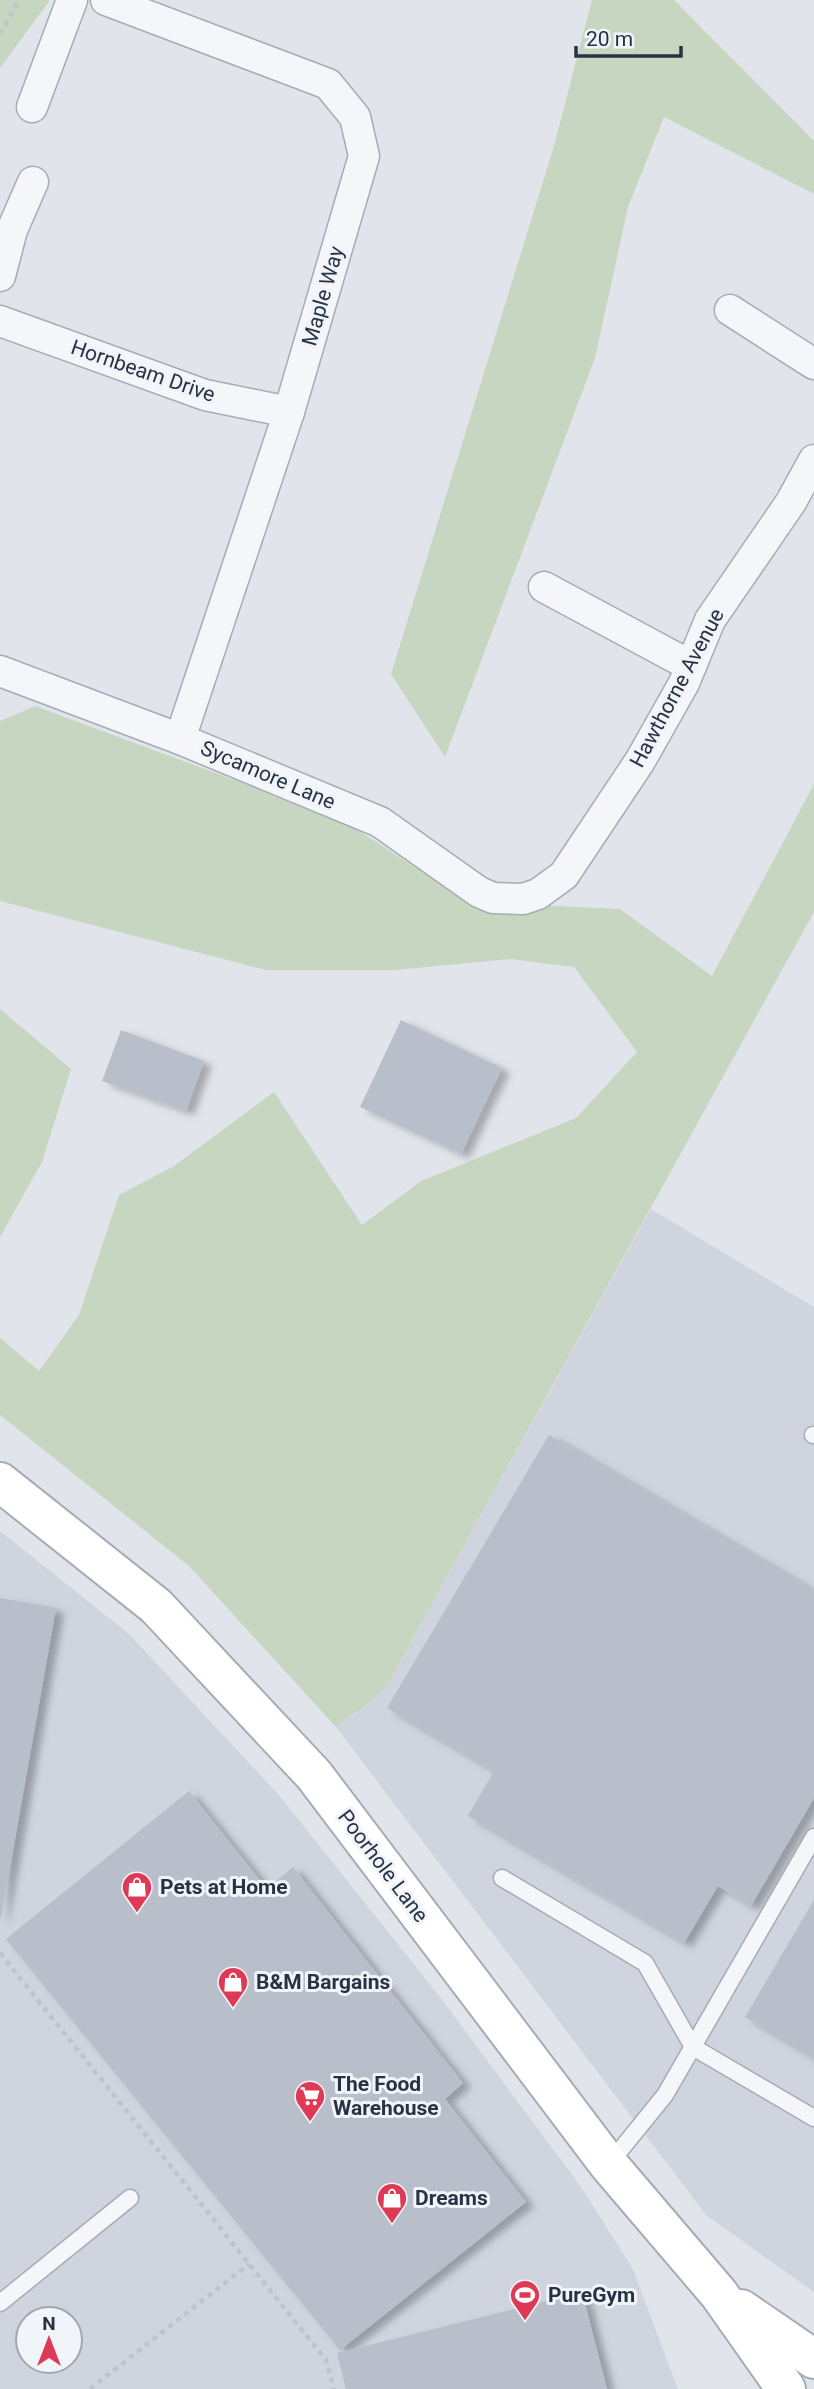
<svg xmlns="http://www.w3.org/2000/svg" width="814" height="2389" font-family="Roboto,sans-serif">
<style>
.built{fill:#cfd4de;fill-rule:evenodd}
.green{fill:#c7d6c1}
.building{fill:#b8beca;filter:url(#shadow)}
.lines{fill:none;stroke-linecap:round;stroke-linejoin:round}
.lane-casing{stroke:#a5acb6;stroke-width:19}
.street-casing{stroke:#a5acb6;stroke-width:33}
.secondary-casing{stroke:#a5acb6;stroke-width:42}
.path{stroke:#bfc3ca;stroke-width:4.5;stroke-dasharray:5 5;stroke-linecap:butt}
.lane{stroke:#f5f6f9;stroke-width:16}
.street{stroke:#f5f6f9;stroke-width:30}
.secondary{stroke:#fff;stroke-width:38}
.labels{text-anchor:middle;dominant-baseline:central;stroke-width:6;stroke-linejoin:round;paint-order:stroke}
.street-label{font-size:21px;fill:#273345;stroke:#f1f4f8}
.poi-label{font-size:21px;font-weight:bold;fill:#273345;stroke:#f1f4f8;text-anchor:start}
</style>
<defs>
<filter id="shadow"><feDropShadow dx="8" dy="4.5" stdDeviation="3.5" flood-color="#0004"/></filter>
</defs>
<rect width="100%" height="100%" fill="#e1e5eb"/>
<g class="built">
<path d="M651,1209l163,98v985l-108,-77 -370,-488 48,-36z"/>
<path d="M0,1531l129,103 149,160 162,203 139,187 54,85 45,120h-678zM28,2319h42v42h-42z"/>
</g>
<g class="green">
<path d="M0,0h50l-50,68z"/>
<path d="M592,0h82l140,141v53l-150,-77 -36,90 -33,151 -150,399 -54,-83 163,-528z"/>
<path d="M35,706l307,114 127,82 151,7 92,67 102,-192v128l-430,779 -48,36 -147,-161 -189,-151v-77l39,33 40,-56 40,-120 55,-29 100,-74 88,133 59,-44 155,-63 61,-66 -63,-85 -63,-8 -115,11h-130l-266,-69v-180z"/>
<path d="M0,1009l71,60 -29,93 -42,75z"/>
</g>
<g class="building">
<path d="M401,1020l101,48 -41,86 -101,-47z"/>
<path d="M121,1030l83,31 -18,50 -84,-30z"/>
<path d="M549,1435l265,156v207l-63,108 -33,-20 -34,57 -216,-127 26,-45 -107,-63z"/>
<path d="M0,1598l56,10 -55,310h-1z"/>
<path d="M189,1791l78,98 26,-22 170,216 -18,16 81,103 -186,148 -334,-411z"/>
<path d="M814,1900v158l-69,-41z"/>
<path d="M582,2292l25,97h-261l-9,-36z"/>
</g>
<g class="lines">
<g class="lane-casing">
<g id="lane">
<path d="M813,1435h1"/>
<path d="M502,1878l143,85 48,84 121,71"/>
<path d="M609,2164l56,-69 149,-258"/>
<path d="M0,2303l130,-105"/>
</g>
</g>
<g class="street-casing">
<g id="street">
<path d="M106,0l222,84 27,33 9,39 -75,256 -109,327"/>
<path d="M32,107l40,-107"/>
<path d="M0,276l12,-46 21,-48"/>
<path d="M730,310l84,54"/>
<path d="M0,321l205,74 84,17"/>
<path d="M544,587l147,79"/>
<path d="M0,671l180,68 200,83 99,70 14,6 30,1 15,-5 26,-19 76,-114 44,-78 26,-63 81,-118 23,-42"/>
</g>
</g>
<g class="secondary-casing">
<g id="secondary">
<path d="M0,1482l156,124 158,169 295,390 110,129 67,95"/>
<path d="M741,2309l73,50"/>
</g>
</g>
<g class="path">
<path d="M0,34l19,-34"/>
<path d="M0,1953l326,407 8,29"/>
<path d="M90,2389l159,-125"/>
</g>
<use href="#lane" class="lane"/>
<use href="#street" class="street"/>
<use href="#secondary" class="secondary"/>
</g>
<defs>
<g id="shop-pin" transform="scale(1.575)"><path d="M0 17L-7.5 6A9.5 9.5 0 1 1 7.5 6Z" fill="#de3955" stroke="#f1f4f8"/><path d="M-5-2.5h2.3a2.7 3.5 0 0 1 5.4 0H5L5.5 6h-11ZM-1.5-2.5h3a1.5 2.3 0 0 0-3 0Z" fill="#fff"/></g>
<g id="supermarket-pin" transform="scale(1.575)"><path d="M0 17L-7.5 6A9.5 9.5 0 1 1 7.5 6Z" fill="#de3955" stroke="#f1f4f8"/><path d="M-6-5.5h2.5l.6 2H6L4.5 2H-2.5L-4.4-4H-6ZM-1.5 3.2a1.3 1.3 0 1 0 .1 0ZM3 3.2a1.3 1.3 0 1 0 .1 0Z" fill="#fff"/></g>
<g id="stadium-pin" transform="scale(1.575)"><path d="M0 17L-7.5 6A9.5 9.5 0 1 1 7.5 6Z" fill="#de3955" stroke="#f1f4f8"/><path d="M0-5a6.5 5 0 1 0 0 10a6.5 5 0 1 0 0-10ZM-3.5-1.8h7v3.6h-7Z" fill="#fff"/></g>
</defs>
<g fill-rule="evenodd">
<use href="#shop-pin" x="137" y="1887"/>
<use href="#shop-pin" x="233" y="1982"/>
<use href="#supermarket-pin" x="310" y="2096"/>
<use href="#shop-pin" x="392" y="2198"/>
<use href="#stadium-pin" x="525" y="2295"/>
</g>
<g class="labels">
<g class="street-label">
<text transform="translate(323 296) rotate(-74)">Maple Way</text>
<text transform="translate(143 371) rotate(19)">Hornbeam Drive</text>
<text transform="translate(677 688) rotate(-62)">Hawthorne Avenue</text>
<text transform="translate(268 775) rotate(23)">Sycamore Lane</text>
<text transform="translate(383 1866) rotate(53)">Poorhole Lane</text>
</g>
<g class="poi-label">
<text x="160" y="1887">Pets at Home</text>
<text x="256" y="1982">B&amp;M Bargains</text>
<text x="333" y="2084">The Food<tspan x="333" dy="24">Warehouse</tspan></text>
<text x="415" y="2198">Dreams</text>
<text x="548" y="2295">PureGym</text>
</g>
</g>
<g transform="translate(49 2340)"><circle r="33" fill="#f1f4f8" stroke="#a0a7b0" stroke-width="2"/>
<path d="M0-5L12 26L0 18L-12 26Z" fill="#de3955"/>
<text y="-10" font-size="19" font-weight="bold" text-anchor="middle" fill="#273345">N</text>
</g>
<path d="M576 46v10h105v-10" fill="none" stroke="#273345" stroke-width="3.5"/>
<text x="586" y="46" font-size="21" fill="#273345" stroke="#f1f4f8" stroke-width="5" paint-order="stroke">20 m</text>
</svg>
